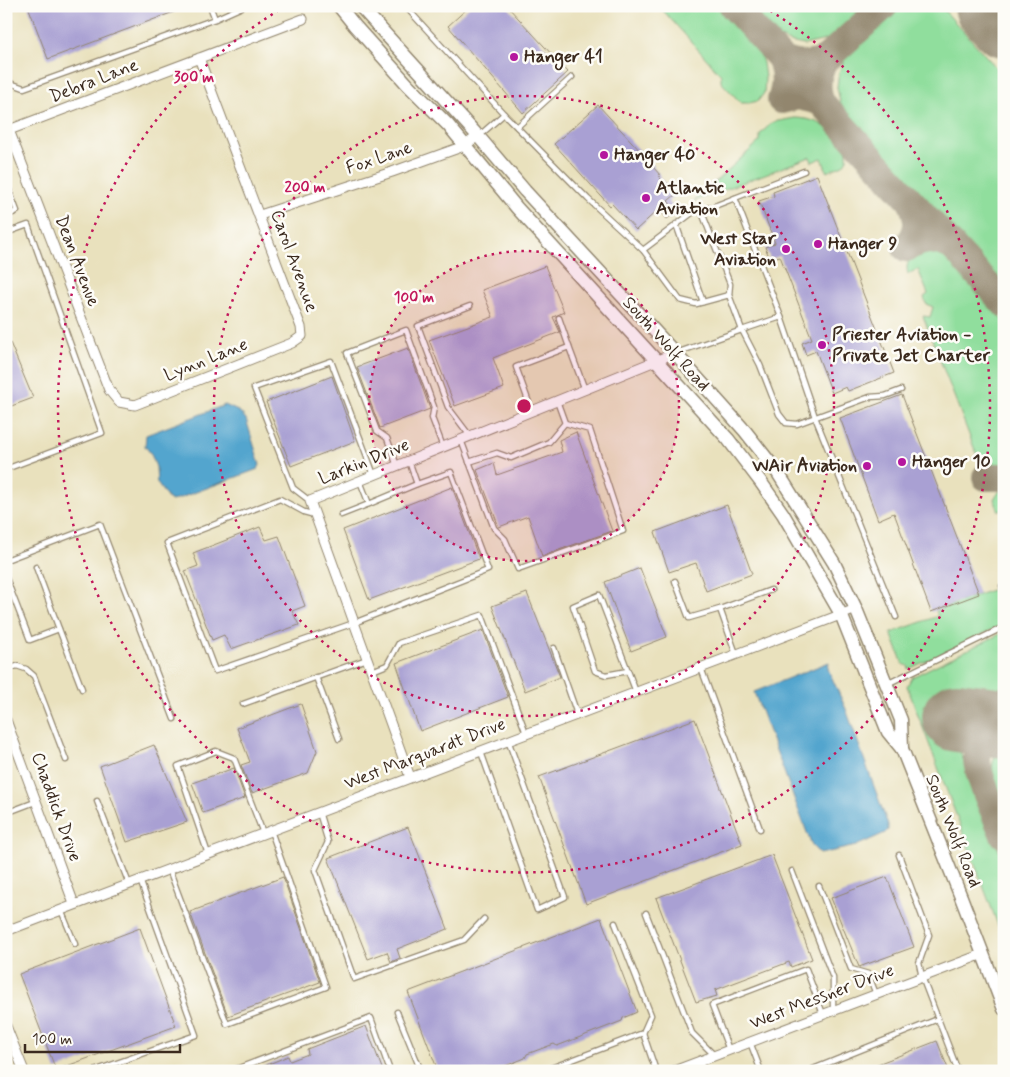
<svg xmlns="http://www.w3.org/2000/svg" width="1010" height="1077" font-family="Mynerve,sans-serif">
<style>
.green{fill:#90de9d;stroke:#66845e}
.water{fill:#53a5ce;stroke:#476876}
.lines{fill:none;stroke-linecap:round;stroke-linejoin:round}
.taxiway{stroke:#92866e;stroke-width:28}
.runway{stroke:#92866e;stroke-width:70}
.building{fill:#a9a0d3}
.lane-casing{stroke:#92866e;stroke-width:7}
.street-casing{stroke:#92866e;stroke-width:11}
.secondary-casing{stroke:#92866e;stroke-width:15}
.lane{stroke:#fff;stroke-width:4.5}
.street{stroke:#fff;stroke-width:9}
.secondary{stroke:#fff;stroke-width:12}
.ring{fill:none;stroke:#c2185b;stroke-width:2.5;stroke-dasharray:2.5 5}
.poi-dot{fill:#b5179e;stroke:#fdfcf7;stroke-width:2}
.labels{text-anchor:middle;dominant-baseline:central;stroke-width:5;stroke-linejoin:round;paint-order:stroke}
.poi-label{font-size:18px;font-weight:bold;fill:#3b2a1e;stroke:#fdfcf7;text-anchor:start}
.street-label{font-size:18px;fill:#3b2a1e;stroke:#fdfcf7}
.centre{fill:#c2185b;stroke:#fdfcf7;stroke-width:2.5}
.ring-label{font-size:15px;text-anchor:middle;font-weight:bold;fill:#c2185b;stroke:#fdfcf7;stroke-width:5;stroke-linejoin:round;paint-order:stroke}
</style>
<rect width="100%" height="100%" fill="#fdfcf7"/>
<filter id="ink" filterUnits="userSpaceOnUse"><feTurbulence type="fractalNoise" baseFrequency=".02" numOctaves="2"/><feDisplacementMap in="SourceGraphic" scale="10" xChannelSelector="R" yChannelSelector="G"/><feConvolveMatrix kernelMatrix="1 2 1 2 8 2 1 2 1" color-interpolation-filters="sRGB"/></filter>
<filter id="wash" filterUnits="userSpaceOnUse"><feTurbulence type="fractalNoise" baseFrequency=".0096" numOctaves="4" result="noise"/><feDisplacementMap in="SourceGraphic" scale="20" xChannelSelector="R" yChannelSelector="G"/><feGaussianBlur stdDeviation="1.12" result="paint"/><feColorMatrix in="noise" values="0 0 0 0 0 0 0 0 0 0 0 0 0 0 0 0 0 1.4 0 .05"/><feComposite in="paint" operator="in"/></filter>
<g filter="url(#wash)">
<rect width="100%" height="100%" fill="#e9e1bd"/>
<g class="green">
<path d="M659,6h58l42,46 4,11 2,15 -1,15 -6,8 -9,2h-8l-20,-21v-7z"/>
<path d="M748,6h117l-35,33 -26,6 -15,-3 -14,-7z"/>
<path d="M901,6h35l8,4 60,66v210l-156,-170 -7,-10 -4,-19 2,-15 7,-16z"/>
<path d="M795,118c22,1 31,7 45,24 5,6 8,9 7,17l-4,6 -16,7 -5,-14 -10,4 -2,-5 -116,44 66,-60v-7l13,-12z"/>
<path d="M925,251l7,1 14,5 58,64v144l-18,-2 -8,-5 -55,-142 7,1 3,-10 -7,-3 -2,-7 4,-3 -10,-25 -10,5c-4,-14 5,-18 17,-23z"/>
<path d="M1002,490h2v19l-5,2 -5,-12 3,-5z"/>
<path d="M997,588l7,17v19l-95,45 -1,-3 -5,-2 -12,-31 47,-17 -2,-5z"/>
<path d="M1004,632v74l-46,-5 -4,35 50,127v78l-97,-255 5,-9z"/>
<path d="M1004,747v55c-8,-19 -21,-40 0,-55z"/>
</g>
<g class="water">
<path d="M225,405l15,7 6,7 14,46 -2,4 -86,32 -4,-2 -11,-16 -1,-16 -5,-13 -6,-8 1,-11z"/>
<path d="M829,662l-1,7 18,40 42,116v5l-3,3 -29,13 -36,8 -8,-8 -58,-154z"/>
</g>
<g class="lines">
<g class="taxiway">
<path d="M733,6l271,297"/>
<path d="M781,59c17,7 24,7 42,3 -6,14 -7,24 -3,39l-22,-5 -17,4c5,-15 5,-26 0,-41z"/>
<path d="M810,73l74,-67"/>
<path d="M912,203c8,19 7,29 -6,45 19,-10 26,-10 46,-2"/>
<path d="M986,477h18"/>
<path d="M1004,730c-14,2 -26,13 -27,28 -1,16 20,60 27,77"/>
</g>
<g class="runway">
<path d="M989,6l15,16"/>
<path d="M957,717l47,6"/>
</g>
</g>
<g id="blocks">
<g class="building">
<path d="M28,6h158l1,1 -139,52z"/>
<path d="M470,6h37l61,66 -45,41 -75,-87z"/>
<path d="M598,105l56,61 -1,1 8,9 -2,1 17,17 -8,7 8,10 -9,8 -8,-10 -23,21 -24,-26 -2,2 -56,-62z"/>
<path d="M817,175l77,198 -46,18 -2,-4 -14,6 -16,-42 -10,4 -4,-12 10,-4 -32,-83 -10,3 -5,-12 10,-4 -16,-42 15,-5 -1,-4z"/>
<path d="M545,266l19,46 -11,5 7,15 -67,26 11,30 -49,18 -26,-66 64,-23 -11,-27z"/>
<path d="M6,333l27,65 -27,10z"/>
<path d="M408,348l22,61 -50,19 -23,-61z"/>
<path d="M332,376l23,65 -64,25 -25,-64z"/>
<path d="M902,395l77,199 -48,18 -37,-99 -16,7 -38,-102z"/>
<path d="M576,432l36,99 -70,25 -14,-40 -29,11 -22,-57 17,-7 3,12 65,-23 -3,-12z"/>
<path d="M452,487l27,72 -110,41 -26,-70z"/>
<path d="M727,505l25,69 -46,17 -10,-28 -27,9 -14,-40z"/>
<path d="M260,527l6,13 13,-4 26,70 -13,5 7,14 -68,24 -7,-14 -12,5 -27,-69 13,-5 -5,-13z"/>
<path d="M640,568l27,69 -36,14 -26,-69z"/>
<path d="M527,593l33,84 -35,14 -33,-85z"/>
<path d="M483,630l25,67 -88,34 -24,-68z"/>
<path d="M301,704l16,47 -9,22 -56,20 -11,-28 9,-3 -13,-34z"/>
<path d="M695,719l47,125 -156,60 -47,-127z"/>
<path d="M154,745l33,77 -60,20 -27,-76z"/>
<path d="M234,768l11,30 -42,15 -11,-30z"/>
<path d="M408,827l40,102 -51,20 3,9 -9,4 -4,-10 -19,7 -40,-101z"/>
<path d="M772,855l40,104 -21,8 -2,-5 -74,28 2,6 -21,6 -40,-104z"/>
<path d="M283,877l37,105 -92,34 -38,-104z"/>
<path d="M887,877l27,70 -55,20 -28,-69z"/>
<path d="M601,918l36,94 -14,6 -1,3 -65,25 -3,-2 -27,10 -2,4 -32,13h-55l-30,-79z"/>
<path d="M140,928l36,98 -120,44 -37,-96z"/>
<path d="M366,1026l17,45h-131l36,-15 2,5 18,-7 -1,-5z"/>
<path d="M937,1041l12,30h-87v-1z"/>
</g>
</g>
</g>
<g filter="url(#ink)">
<use href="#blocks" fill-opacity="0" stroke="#92866e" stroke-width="1"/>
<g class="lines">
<g class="lane-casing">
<g id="lane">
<path d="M210,6l5,13"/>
<path d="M405,6l99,108"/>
<path d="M6,76l4,7 14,5 191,-69 29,-13"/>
<path d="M517,127l55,-50"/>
<path d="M480,135l24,-21 84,85 55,51 37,50 16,4 33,-9 13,35 -66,23"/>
<path d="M6,182l11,29 -11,5"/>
<path d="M735,198l46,119 34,100 81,200"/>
<path d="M701,210l29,74 -1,11"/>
<path d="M676,224l27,78"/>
<path d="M6,233l22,-8 74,208 -96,36"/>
<path d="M643,250l49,-37 25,-8 87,-34"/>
<path d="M781,317l-39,13 18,35 19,49 7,9 11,1 73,-27 15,-1 16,-6"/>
<path d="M559,318l10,29"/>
<path d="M532,411l-16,-44 53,-20 16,43"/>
<path d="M470,436l-22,-29 -30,-81 52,-20"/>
<path d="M461,440l33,88 11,11 13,30 105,-38 -33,-101 -25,-7 -8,-22"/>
<path d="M469,462l28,-9 14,5 38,-16 16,-19"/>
<path d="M397,466l-10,-28 -10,-7 -30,-78 59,-23 28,77 -2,11 11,29"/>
<path d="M360,481l9,23 48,-20"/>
<path d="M310,501l-17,-13 -39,-100 77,-27 43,114"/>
<path d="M315,515l-11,-3 -24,-13 -113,44 48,128 139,-48 134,-53 -37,-98 -34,12 -8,-23"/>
<path d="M341,515l28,-11"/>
<path d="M6,560l94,-36 74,195"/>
<path d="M6,578l24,62 29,-11 -23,-62"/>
<path d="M675,581l14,37 31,-9"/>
<path d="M1002,586l2,6"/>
<path d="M59,629l23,60"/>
<path d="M554,648l23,66"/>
<path d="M736,654l-16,-45 51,-19"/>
<path d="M701,668l59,161"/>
<path d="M6,670l11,-4 9,3 8,7 32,84"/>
<path d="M372,671l15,-6 12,-22 83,-28 44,118"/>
<path d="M628,671l-22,4 -11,-4 -22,-65 26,-11 37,97"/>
<path d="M316,677l23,62"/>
<path d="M887,684l117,-57"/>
<path d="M243,704l124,-45"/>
<path d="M481,752l56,158 28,-13 -57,-157"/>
<path d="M97,801l32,83"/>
<path d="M319,812l9,30 -13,28 39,109 110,-39 20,-21"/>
<path d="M6,813l29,-11"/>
<path d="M208,854l-30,-88 38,-15 18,7 29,75"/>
<path d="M899,855l30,80 -10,28 3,14 36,94"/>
<path d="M169,869l58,155 99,-37 -55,-156"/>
<path d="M792,871l41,107v32"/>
<path d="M819,886l32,83 17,5 8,20"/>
<path d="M6,887v1"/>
<path d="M61,910l14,34"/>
<path d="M646,913l46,120 22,22"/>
<path d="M615,923l36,92 -8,18"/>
<path d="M397,1012l24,59"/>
<path d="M750,1042l11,29"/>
<path d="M729,1050l-17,-45 94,-36 17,45"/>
<path d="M700,1061l3,10"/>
<path d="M94,1071l102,-36 -56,-155"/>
<path d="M231,1071l140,-53 19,53"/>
<path d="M543,1071l100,-38 13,38"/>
<path d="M808,1071l130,-52"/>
</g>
</g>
<g class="street-casing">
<g id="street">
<path d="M199,58l102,269 1,9 -10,7 -157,62 -16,-3 -10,-12 -100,-260 294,-111"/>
<path d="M260,215l132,-43 72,-26 14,-10"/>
<path d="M6,720l68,184"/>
<path d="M410,777l-100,-276 365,-148"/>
<path d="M6,931l850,-322"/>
<path d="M6,1026l18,45"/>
<path d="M674,1071l309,-117"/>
</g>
</g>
<g class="secondary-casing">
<g id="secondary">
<path d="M339,6l16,20 53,59 40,40 69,83 211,231 32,42 23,33 58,100 47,118 14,17 59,148 43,112"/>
<path d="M360,6l118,130 47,55 150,162 70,78 33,42 56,90 22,46 45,111 1,29"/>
</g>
</g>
<use href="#lane" class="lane"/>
<use href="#street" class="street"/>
<use href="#secondary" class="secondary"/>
</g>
</g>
<circle cx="524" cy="406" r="155" fill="#c2185b" fill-opacity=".12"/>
<g class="ring">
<circle cx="524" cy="406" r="155"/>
<circle cx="524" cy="406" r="310"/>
<path d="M764 7A466 466 0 1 1 284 7"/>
</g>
<g class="poi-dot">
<circle cx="514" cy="57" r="5"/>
<circle cx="604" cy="155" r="5"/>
<circle cx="646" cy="198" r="5"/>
<circle cx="818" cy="244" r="5"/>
<circle cx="786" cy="249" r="5"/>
<circle cx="822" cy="345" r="5"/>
<circle cx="902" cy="462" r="5"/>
<circle cx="867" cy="466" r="5"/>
</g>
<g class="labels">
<g class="poi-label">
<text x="524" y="57">Hanger 41</text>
<text x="614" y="155">Hanger 40</text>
<text x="656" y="188">Atlantic<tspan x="656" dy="21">Aviation</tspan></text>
<text x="776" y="239" text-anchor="end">West Star<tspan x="776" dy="21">Aviation</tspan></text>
<text x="828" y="244">Hanger 9</text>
<text x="832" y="335">Priester Aviation -<tspan x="832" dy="21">Private Jet Charter</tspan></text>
<text x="912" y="462">Hanger 10</text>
<text x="857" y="466" text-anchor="end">WAir Aviation</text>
</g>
<g class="street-label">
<text transform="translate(94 81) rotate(-21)">Debra Lane</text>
<text transform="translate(379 158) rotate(-19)">Fox Lane</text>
<text transform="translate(77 261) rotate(69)">Dean Avenue</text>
<text transform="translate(294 261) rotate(70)">Carol Avenue</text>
<text transform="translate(666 344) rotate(48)">South Wolf Road</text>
<text transform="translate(206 360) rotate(-22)">Lynn Lane</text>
<text transform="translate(364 462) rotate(-22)">Larkin Drive</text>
<text transform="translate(425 754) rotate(-21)">West Marquardt Drive</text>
<text transform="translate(56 807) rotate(70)">Chaddick Drive</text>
<text transform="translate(953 831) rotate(68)">South Wolf Road</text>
<text transform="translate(822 997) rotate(-21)">West Messner Drive</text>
</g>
</g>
<circle cx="524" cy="406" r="8" class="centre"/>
<g class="ring-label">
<text x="194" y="82">300 m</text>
<text x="305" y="192">200 m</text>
<text x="414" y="302">100 m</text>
</g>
<rect width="1010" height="1077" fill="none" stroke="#fdfcf7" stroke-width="25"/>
<path d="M25 1044v8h155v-8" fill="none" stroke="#3b2a1e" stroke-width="2.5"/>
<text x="32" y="1044" font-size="15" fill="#3b2a1e" stroke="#fdfcf7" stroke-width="4" paint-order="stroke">100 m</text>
</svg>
